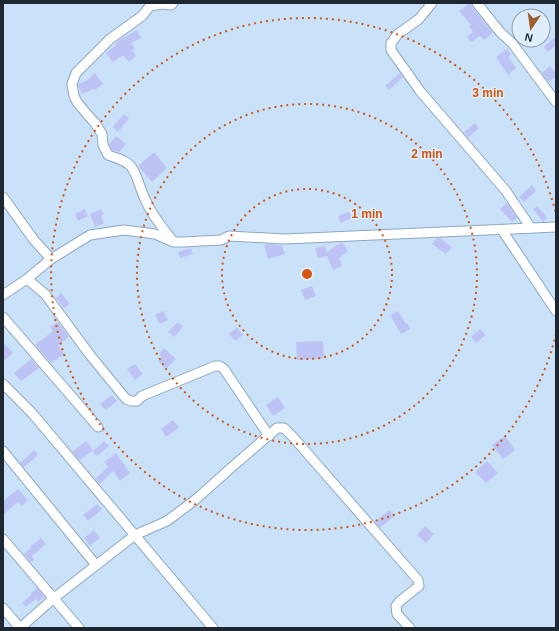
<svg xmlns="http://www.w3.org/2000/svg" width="559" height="631" font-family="Helvetica,sans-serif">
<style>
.building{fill:#bec3f6}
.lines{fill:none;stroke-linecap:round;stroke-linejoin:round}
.minor-casing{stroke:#8fa7be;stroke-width:11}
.minor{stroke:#fff;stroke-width:9}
.ring{fill:none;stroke:#d45410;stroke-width:2;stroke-dasharray:2 4}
.centre{fill:#d45410;stroke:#dfeefd;stroke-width:2}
.ring-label{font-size:12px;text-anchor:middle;font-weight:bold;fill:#d45410;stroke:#dfeefd;stroke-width:3;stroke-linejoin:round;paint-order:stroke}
</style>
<rect width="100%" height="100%" fill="#c9e2fa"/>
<g class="building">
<path d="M469,3h2l1,4 21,26 -9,7 -4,-4 -9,6 -4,-6 6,-4 -4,-6 2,-1 -8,-10v1l-4,-5z"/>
<path d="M137,30l4,8 -10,5 4,5 -3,2 4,6 -7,6 -6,-7 -10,7 -7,-9 10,-8 -1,-2 6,-4z"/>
<path d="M556,36v9l-8,7 -4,-5z"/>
<path d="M507,49l4,5 -3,3 8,11 -8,7 -12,-18z"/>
<path d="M550,66l6,8v2l-7,6 -7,-9z"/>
<path d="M95,73l8,11 -8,6 -1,-1 -12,5 -3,-6 -1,-4 8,-3z"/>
<path d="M400,73l3,4 -14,13 -4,-4z"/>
<path d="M124,114l5,4 -11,14 -5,-5z"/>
<path d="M475,123l4,5 -11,10 -4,-6z"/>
<path d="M116,136l10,8 -7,8 -7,-2 -3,-6z"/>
<path d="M154,152l13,16 -15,14 -14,-16z"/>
<path d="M532,185l4,6 -12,11 -5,-5z"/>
<path d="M507,203l10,15 -5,4 -12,-13z"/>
<path d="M538,206l9,12 -4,4 -10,-13z"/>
<path d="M85,209l3,7 -10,5 -3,-7z"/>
<path d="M101,209l3,6 -3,1 3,7 -9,4 -5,-13z"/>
<path d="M349,212l3,6 -12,5 -2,-7z"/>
<path d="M437,238h3l12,9 -6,7 -14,-10z"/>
<path d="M342,242l6,9 -9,7 3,8 -9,4 -6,-14 -9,2 -3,-10 10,-2 2,6 13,-9z"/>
<path d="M267,244h7v1h8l3,9 -17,5 -4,-14z"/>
<path d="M191,248l2,6 -13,4 -2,-6z"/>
<path d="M312,286l4,10 -11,4 -4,-10z"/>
<path d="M61,293l9,11 -6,4 -8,-10z"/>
<path d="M163,311l5,9 -8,4 -5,-9z"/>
<path d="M398,311l8,13 1,-1 3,6 -9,5 -11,-19z"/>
<path d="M58,322l11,15 -11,8 6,9 -13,9 -16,-18 18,-14 -3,-4z"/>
<path d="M178,322l5,5 -9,10 -6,-5z"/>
<path d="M237,327l6,8 -8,6 -6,-7z"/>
<path d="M480,329l6,6 -10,8 -5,-6z"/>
<path d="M323,341l1,17 -27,2 -1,-18z"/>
<path d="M3,342l10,11 -10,9z"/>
<path d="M164,348l12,11 -10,10 -8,-8 4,-4 -3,-3z"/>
<path d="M31,359l8,9 -18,13 -7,-8z"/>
<path d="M135,364l8,10 -8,6 -8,-11z"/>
<path d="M112,395l5,6 -11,9 -6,-6z"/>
<path d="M278,397l7,11 -12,8 -7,-11z"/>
<path d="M173,420l6,8 -13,9 -5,-8z"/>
<path d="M505,436l10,14 -12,9 -11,-14z"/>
<path d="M86,441l7,9 -13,10 -8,-8z"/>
<path d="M104,441l5,5 -12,10 -5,-4z"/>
<path d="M34,450l4,5 -14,12 -4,-4z"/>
<path d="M116,453l14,20 -10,8 -7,-10 -13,13 -5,-5 13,-12 -4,-5z"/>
<path d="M487,461l11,12 -12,10 -11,-11z"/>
<path d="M18,489l10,11 -6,6 -4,-4 -15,13v-14z"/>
<path d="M97,504l5,5 -14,12 -5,-6z"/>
<path d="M389,510l5,6 -14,12 -5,-6z"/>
<path d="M425,526l9,8 -8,9 -9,-8z"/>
<path d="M94,530l6,8 -10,8 -6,-8z"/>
<path d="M41,538l5,6 -14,12 2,4 -3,2 -7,-8 7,-6 -1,-1z"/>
<path d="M37,588l8,9 -7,5 -2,-3 -10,8 -4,-4 10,-9 -1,-1z"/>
</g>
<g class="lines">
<g class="minor-casing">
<g id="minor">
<path d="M432,3l-13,16 -21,15 -7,9v7l29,41 86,100 25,37"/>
<path d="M477,3l23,29 12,11 44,59"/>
<path d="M3,197l31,43 17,19"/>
<path d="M502,230l54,81"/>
<path d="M172,240c-10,-13 -21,-26 -27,-41 -5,-10 -7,-22 -13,-31 -5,-8 -16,-10 -24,-13l-5,-10 -1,-11 -7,-11 -9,-10 -9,-11 -3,-6 -2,-12 4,-11 34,-34 32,-23 8,-10 12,-2 9,1 2,-2"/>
<path d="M27,279l18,15 45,61 36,44 5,2h6l5,-5 73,-30h5l4,3 45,67"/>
<path d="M3,295l24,-16 24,-20 39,-24 34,-5 31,4 18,8h10l38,-2 8,-4 56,3 271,-12"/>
<path d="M3,317l95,110"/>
<path d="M3,384l29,29 181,215"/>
<path d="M3,451l93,114"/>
<path d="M3,539l76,89"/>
<path d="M3,608l17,20"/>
<path d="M20,628l34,-30 81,-63 32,-14 28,-21 37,-33 45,-39h7l9,9 125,143 1,6 -19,15 -4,5 1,8 13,14"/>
</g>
</g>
<use href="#minor" class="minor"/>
</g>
<g class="ring">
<circle cx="307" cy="274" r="85"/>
<circle cx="307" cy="274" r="170"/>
<path d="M556 334A256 256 0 1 1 556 214"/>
</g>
<circle cx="307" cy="274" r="6" class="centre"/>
<g class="ring-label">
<text x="488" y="97">3 min</text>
<text x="427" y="158">2 min</text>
<text x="367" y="218">1 min</text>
</g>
<rect width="559" height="631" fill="none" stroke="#1e2730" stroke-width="8"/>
<g transform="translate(531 28) rotate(193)"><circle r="19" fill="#dfeefd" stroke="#929eab"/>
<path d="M0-3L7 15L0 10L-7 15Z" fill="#a05d2c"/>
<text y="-6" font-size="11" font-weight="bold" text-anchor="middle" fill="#1e2730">N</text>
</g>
</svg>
